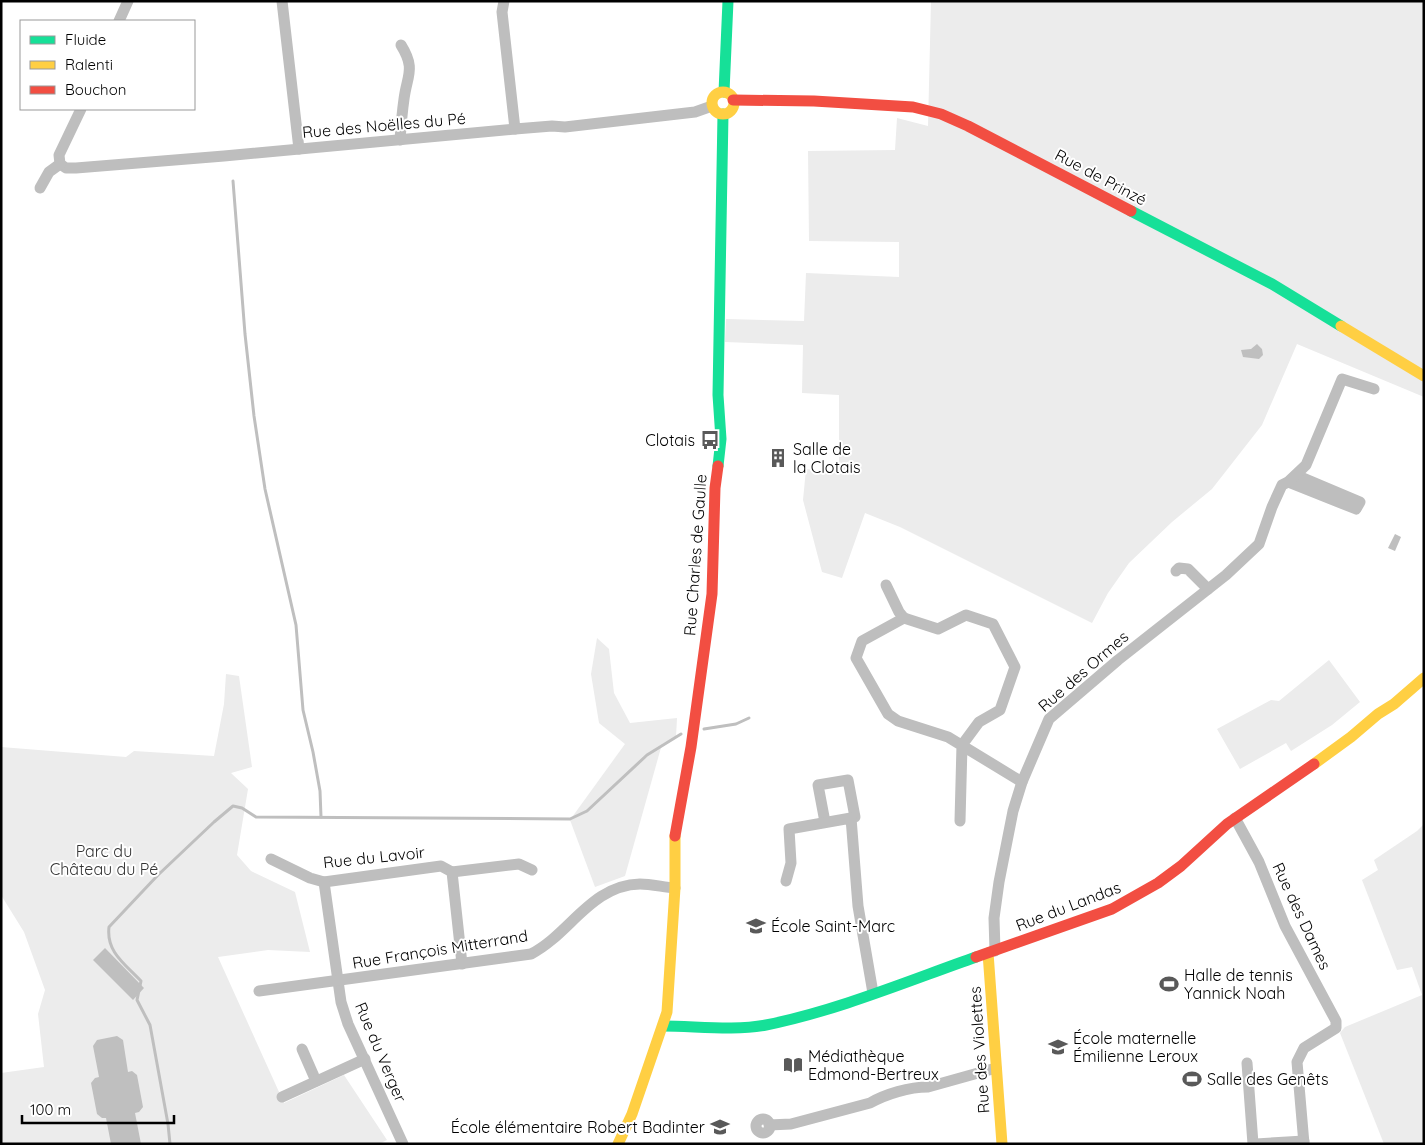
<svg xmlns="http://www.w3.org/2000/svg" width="1425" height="1145" font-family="Quicksand,sans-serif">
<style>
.green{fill:#ececec}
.water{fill:#bfbfbf}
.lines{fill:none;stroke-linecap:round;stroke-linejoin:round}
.stream{stroke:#bfbfbf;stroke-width:3}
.street{stroke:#bebebe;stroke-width:11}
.fast{stroke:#16e098;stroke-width:11}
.slow{stroke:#ffcf43;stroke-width:11}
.jam{stroke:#f24e42;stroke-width:11}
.labels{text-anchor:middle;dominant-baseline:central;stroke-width:4;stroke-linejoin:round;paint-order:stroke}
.street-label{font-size:16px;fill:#000;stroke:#fff}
.poi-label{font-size:16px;fill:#000;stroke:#fff;text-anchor:start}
.park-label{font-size:16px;fill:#333;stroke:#fff}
</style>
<rect width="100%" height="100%" fill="#fff"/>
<g class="green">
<path d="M931,1h493v396l-127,-53 -35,81 -50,64 -40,33 -43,41 -21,30 -16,30 -192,-96 -35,-14 -23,65 -20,-6 -19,-72 3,-31 33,4v-78l-37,-2 1,-48 -78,-3 1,-23 78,2 2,-48 93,4v-35l-90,-1 -1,-90 87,-1 2,-32 31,8z"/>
<path d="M597,638l12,11 5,44 16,30 47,-5 -1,19 -14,7 -37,132 -30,11 -25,-67 55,-76 -26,-21 -8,-49z"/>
<path d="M1329,660l31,42 -28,23 -41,26 -5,-8 -46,26 -23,-40 54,-29 8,1z"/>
<path d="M226,674l13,2 13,91 -21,6 17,16 -11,66 14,16 44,21 15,60 -42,-2 -50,7 66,146 60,-28 43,65 -8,4h-378v-71l43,-6 -6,-53 7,-24 -21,-58 -23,-37v-148l125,10 8,-6 80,5 10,-52z"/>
<path d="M1424,824v320h-40l-44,-111 5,-6 77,-32 -10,-28 -15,3 -35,-90 16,-10 -4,-10 43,-29z"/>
</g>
<g class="water">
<path d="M1257,344l5,5 1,6 -4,4 -16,-2 -2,-7 10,-1z"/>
<path d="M1395,534l6,3 -6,14 -7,-3z"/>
<path d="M105,948l39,40 -11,12 -40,-40z"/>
<path d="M117,1036l6,4 5,32 4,-1 5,4 6,32 -4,5 -4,1 6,31h-30l-5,-26h-4l-5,-4 -6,-31 4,-5 4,-1 -6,-31 4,-6z"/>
</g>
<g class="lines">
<g class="stream">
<path d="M233,181l12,153 9,82 11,73 31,136 7,85 10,42 7,39 1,26"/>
<path d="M704,729l32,-5 13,-6"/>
<path d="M170,1144l-2,-20 -18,-99 -13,-25 4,-19c-16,-17 -35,-29 -32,-54l49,-52 56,-53 19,-16 9,2 14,9 314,2 17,-8 60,-56 34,-21"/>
</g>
<g class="street">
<path d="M282,1l17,148"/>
<path d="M504,1l-2,11 13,117"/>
<path d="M119,21l9,-20"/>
<path d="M400,140c1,-14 2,-27 4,-41 3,-24 12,-30 -3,-54"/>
<path d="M60,164l6,4h10l148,-12 291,-27 37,-3 13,1 130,-15 17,-6"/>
<path d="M60,164l-1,-9 22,-46"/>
<path d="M40,188l9,-16 11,-8"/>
<path d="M1288,482l68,27 4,-7 -64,-27"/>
<path d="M1176,571l3,-3 9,1 20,20"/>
<path d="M886,585l13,27 5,6"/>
<path d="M1235,818l24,44 26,64 51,95v7l-32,20 -7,14 7,82"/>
<path d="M960,821l2,-76 17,-23 21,-12 15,-43 -22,-43 -27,-9 -28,14 -34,-11 -42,23 -6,17 32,56 10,7 50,16 74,45"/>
<path d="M825,822l-7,-37 30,-5 7,37 -4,1"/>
<path d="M271,859l39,19 14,4 117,-16 11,6 10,92"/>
<path d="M452,872l67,-8 13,6"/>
<path d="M786,881l5,-18 -2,-34 62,-11 7,88 15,87"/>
<path d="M324,882l17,120 7,22 55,120"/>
<path d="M995,951l-1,-33 5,-36 14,-71 9,-29 27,-63 69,-59 108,-85 33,-31 13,-37 10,-22 6,-3 18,-17 36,-86 32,10"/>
<path d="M259,991l272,-37c39,-20 60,-69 109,-70 11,0 23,3 35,4"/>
<path d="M302,1049l14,32"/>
<path d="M1247,1063l6,81"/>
<path d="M282,1097l83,-38"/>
<circle cx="763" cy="1126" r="7"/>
<path d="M769,1125l22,-1 79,-21c16,-9 39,-16 58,-16l68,-19"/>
<path d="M1256,1144l48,-3"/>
</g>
<g class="fast">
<path d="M724,92l4,-91"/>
<path d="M1131,211l141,73 69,42"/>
<path d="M718,466l3,-27 -3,-44 5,-281"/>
<path d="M663,1026c32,0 72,5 103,-1 70,-14 142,-44 210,-68"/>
</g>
<g class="slow">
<circle cx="723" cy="103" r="11"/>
<path d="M1341,326l83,50"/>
<path d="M1314,764l37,-27 27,-23 16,-10 30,-26"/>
<path d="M988,953l14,191"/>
<path d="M618,1144l14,-30 35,-102 8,-124v-52"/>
</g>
<g class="jam">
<path d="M733,100l81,1 99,6 28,7 27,12 163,85"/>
<path d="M675,836l16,-89 21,-153 3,-106 3,-22"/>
<path d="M976,957l136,-48 46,-26 23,-17 46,-42 87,-60"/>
</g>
</g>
<defs>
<g id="bus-bare" transform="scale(1.5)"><path d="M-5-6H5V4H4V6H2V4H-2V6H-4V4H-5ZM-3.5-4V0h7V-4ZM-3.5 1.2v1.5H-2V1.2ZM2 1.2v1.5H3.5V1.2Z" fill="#595959" stroke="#fff" stroke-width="2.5" paint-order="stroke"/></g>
<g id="building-bare" transform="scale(1.5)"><path d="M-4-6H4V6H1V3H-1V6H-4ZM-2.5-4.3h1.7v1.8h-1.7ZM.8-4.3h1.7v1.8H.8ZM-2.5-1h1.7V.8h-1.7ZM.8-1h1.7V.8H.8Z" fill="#595959" stroke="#fff" stroke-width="2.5" paint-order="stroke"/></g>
<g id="school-bare" transform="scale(1.5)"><path d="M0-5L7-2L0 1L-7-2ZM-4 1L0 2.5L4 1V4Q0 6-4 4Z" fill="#595959" stroke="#fff" stroke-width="2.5" paint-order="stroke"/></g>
<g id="stadium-bare" transform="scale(1.5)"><path d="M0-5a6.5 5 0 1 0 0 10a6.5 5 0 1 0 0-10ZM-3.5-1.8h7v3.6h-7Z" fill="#595959" stroke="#fff" stroke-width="2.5" paint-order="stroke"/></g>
<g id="library-bare" transform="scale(1.5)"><path d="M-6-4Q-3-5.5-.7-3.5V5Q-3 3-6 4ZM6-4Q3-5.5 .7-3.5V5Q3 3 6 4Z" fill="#595959" stroke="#fff" stroke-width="2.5" paint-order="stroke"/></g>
</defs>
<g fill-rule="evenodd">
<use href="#bus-bare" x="710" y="440"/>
<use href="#building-bare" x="778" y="458"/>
<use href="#school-bare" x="756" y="926"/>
<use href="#stadium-bare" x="1169" y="984"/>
<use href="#school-bare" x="1058" y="1047"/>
<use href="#library-bare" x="793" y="1065"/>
<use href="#stadium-bare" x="1192" y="1079"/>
<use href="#school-bare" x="720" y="1127"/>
</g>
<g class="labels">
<g class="street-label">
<text transform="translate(384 125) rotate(-5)">Rue des Noëlles du Pé</text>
<text transform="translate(1101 177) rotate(28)">Rue de Prinzé</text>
<text transform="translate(695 555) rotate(-86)">Rue Charles de Gaulle</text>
<text transform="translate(1083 671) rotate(-41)">Rue des Ormes</text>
<text transform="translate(374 857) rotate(-6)">Rue du Lavoir</text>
<text transform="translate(1068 906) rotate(-21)">Rue du Landas</text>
<text transform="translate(1302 916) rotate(65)">Rue des Dames</text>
<text transform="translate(440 949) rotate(-9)">Rue François Mitterrand</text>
<text transform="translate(979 1050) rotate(-94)">Rue des Violettes</text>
<text transform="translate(381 1052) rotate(67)">Rue du Verger</text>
</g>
<g class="poi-label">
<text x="695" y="440" text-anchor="end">Clotais</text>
<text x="793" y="449">Salle de<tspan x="793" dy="18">la Clotais</tspan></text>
<text x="771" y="926">École Saint-Marc</text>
<text x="1184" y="975">Halle de tennis<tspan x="1184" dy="18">Yannick Noah</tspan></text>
<text x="1073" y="1038">École maternelle<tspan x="1073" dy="18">Émilienne Leroux</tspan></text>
<text x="808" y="1056">Médiathèque<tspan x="808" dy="18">Edmond-Bertreux</tspan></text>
<text x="1207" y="1079">Salle des Genêts</text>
<text x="705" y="1127" text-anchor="end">École élémentaire Robert Badinter</text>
</g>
<g class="park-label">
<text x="104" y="851">Parc du<tspan x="104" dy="18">Château du Pé</tspan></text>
</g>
</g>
<rect width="1425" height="1145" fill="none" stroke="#000000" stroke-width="5"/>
<rect x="20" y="20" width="175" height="90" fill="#ffffff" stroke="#999999"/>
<rect x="30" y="36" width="25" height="8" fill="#16e098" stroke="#999999"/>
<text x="65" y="45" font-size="15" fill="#000000">Fluide</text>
<rect x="30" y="61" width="25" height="8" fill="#ffcf43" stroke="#999999"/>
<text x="65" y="70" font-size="15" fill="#000000">Ralenti</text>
<rect x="30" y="86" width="25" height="8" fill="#f24e42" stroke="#999999"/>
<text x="65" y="95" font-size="15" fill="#000000">Bouchon</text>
<path d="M22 1115v8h152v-8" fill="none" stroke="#000000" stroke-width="2.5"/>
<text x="30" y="1115" font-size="15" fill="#000000" stroke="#ffffff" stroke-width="4" paint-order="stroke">100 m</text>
</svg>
